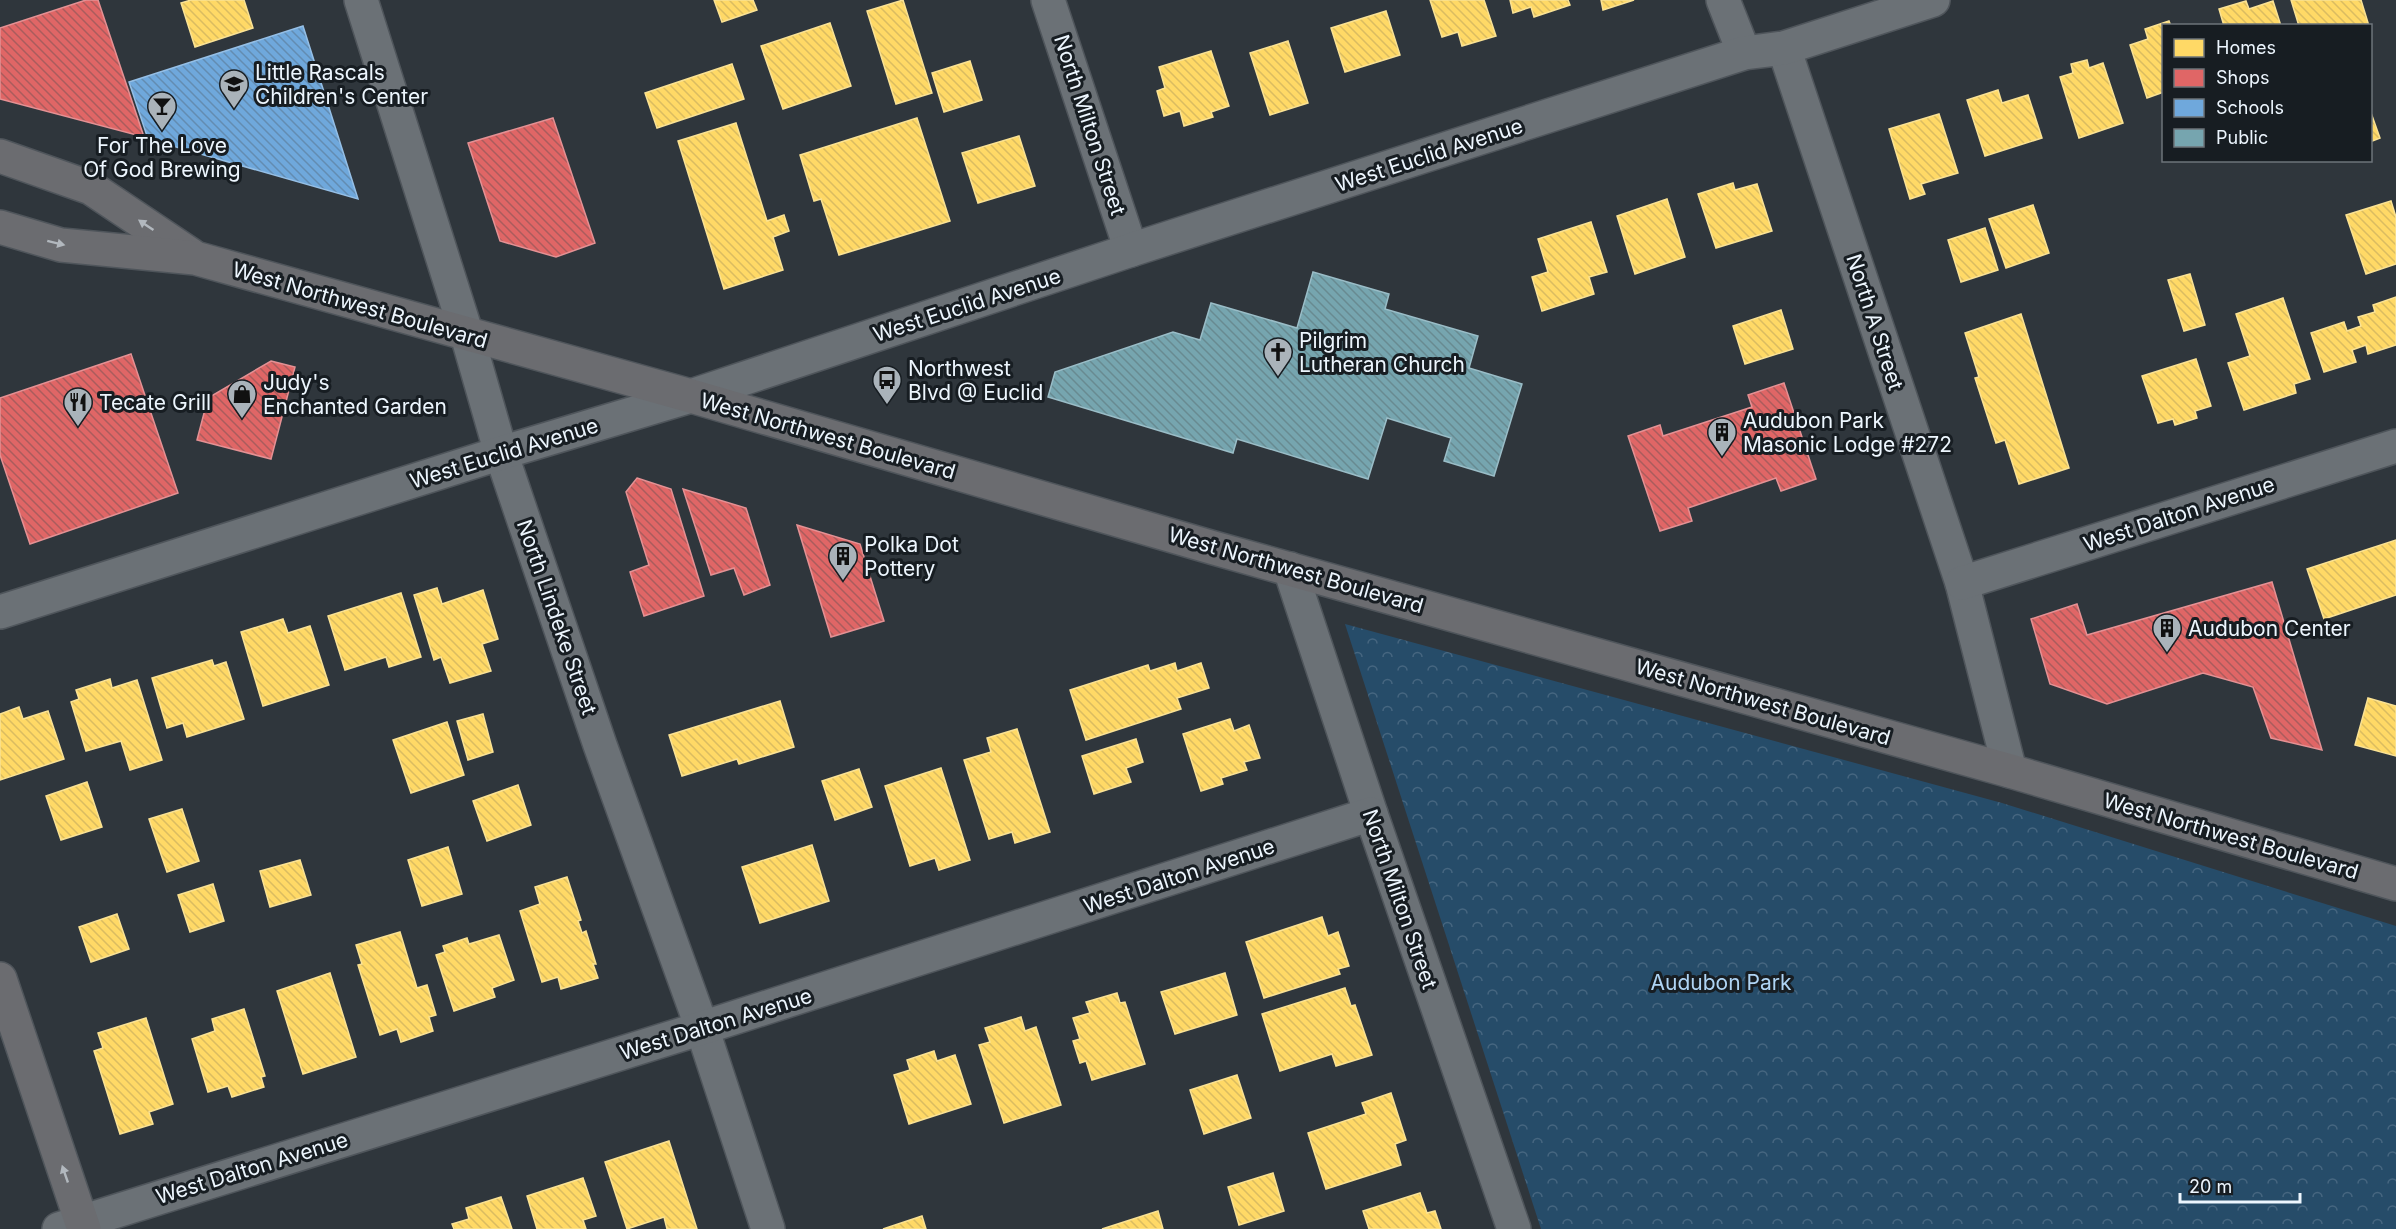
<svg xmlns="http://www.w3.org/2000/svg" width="2396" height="1229" font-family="Inter,sans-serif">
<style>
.park{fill:url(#park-crowns)}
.homes{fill:url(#homes-back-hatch);stroke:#fae294;stroke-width:1.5}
.shops{fill:url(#shops-back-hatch);stroke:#e49194;stroke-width:1.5}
.schools{fill:url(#schools-back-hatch);stroke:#95bfe6;stroke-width:1.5}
.public{fill:url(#public-back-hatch);stroke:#9abdc7;stroke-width:1.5}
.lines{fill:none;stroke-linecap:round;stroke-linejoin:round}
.minor-casing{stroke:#4f555b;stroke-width:36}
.major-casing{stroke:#4f555b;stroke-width:36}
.minor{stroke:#6b7176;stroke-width:33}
.major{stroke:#6b6c70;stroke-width:33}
.oneway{fill:#b2b8be}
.labels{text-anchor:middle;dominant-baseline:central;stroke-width:6;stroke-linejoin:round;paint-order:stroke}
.poi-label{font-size:21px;fill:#edf6fe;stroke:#171d22;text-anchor:start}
.street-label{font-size:21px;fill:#edf6fe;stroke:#171d22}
.park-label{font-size:21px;fill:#afd4f4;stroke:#171d22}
</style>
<defs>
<pattern id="park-crowns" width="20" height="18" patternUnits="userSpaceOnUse" patternTransform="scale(1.5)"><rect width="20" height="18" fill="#264c69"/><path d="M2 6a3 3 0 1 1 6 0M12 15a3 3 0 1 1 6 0" fill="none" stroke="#466680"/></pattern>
<pattern id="homes-back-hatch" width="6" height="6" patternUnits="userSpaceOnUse" patternTransform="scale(1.5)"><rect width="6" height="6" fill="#ffd966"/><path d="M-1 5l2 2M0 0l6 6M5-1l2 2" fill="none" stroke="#dabc61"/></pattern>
<pattern id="shops-back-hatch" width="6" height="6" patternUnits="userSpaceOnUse" patternTransform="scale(1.5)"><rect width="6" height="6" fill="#e06666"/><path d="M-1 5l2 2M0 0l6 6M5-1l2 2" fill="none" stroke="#aa5c5d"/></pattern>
<pattern id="schools-back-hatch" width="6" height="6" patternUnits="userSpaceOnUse" patternTransform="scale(1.5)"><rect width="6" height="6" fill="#6fa8dc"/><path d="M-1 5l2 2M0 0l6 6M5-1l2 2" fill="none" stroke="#638cb1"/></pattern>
<pattern id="public-back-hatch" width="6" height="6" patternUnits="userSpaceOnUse" patternTransform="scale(1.5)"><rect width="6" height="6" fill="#76a5af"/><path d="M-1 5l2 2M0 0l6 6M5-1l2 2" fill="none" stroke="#688a91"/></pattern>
</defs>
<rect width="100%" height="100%" fill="#2f363c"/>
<path class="park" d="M1345,624l657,179 394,123v303h-855z"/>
<g class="homes">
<path d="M191,0h53l9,28 -58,19 -14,-44z"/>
<path d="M714,0h39l4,10 -35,12z"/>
<path d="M903,0l29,93 -36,11 -29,-93z"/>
<path d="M1430,0h54l12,36 -34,10 -4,-14 -16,5z"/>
<path d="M1510,0h58l2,5 -36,12 -3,-10 -18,6z"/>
<path d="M1601,0h33l-31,10z"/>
<path d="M2291,0h70l8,26h-70z"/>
<path d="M2246,1l3,8 24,-8 8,25h-57l-5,-17z"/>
<path d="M1386,11l14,44 -55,17 -14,-44z"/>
<path d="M2169,21l2,5h-7v66l-17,6 -17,-53 18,-6 -3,-10z"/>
<path d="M830,23l21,63 -68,23 -22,-63z"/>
<path d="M1288,41l20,62 -38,12 -20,-62z"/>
<path d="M1211,51l18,55 -18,6 2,5 -29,9 -4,-15 -16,5 -7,-25 8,-3 -6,-21z"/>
<path d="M2087,60l2,8 14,-5 20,60 -44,15 -19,-61 13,-4 -2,-9z"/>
<path d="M970,61l12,39 -38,12 -12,-39z"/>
<path d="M732,64l12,35 -87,29 -12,-35z"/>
<path d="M1998,90l4,13 26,-8 14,43 -57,18 -18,-56z"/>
<path d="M2370,110l10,28 -10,4z"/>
<path d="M1939,114l19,59 -37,11 4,10 -15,5 -21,-70z"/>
<path d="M917,118l33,103 -111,34 -18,-56 -7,2 -14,-46z"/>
<path d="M736,123l31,98 17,-6 5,16 -16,6 10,33 -59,19 -46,-148z"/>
<path d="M1019,136l16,50 -57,17 -16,-50z"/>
<path d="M1733,183l2,7 22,-6 15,47 -56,17 -18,-54z"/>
<path d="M1667,199l18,58 -50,17 -18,-58z"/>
<path d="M2391,201l5,16v47l-30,10 -20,-59z"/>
<path d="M2033,205l16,48 -43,15 -17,-49z"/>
<path d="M1591,222l16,50 -18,5 5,17 -52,17 -10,-34 16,-5 -10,-33z"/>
<path d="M1985,228l13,42 -37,12 -13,-42z"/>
<path d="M2190,274l15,51 -21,6 -16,-51z"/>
<path d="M2396,297v48l-28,9 -2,-9 -14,5 4,12 -32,10 -13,-39 33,-11 3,9 14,-5 -3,-9 17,-5 -2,-7z"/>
<path d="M2283,298l27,81 -16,5 2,9 -52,17 -16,-47 22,-7 -14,-42z"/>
<path d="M1781,310l12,39 -48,15 -12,-38z"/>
<path d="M2021,314l48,154 -50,16 -14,-44 -9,3 -21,-65 4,-1 -14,-44z"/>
<path d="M2196,359l15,47 -16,5 2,7 -22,7 -2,-6 -15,4 -16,-47z"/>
<path d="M2396,540v55l-72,24 -17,-50z"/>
<path d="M437,588l5,16 41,-14 15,49 -16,5 9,27 -41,12 -9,-26 -7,3 -20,-65z"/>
<path d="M401,593l20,64 -32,10 -3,-10 -41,13 -17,-54z"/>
<path d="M283,619l5,14 22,-7 19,59 -66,21 -22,-74z"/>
<path d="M212,660l2,6 12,-4 18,57 -57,18 -4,-14 -16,5 -15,-50z"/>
<path d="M1175,663l2,8 24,-8 8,25 -32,10 4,11 -95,31 -16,-50 78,-25 2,6z"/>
<path d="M110,679l2,9 25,-8 25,80 -32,10 -9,-29 -35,10 -15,-49 8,-3 -3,-9z"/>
<path d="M2368,698l28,8v50l-41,-11z"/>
<path d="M780,701l14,46 -55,17 -2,-5 -55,17 -13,-41z"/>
<path d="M19,707l4,12 25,-8 16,48 -64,21v-66z"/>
<path d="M483,714l10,38 -25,8 -11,-39z"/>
<path d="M1230,719l4,12 15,-6 11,33 -16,4 3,8 -26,8 2,6 -22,7 -18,-57z"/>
<path d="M447,722l17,53 -53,18 -18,-53z"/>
<path d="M1017,729l33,103 -35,11 -3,-11 -23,7 -25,-79 27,-8 -4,-14z"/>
<path d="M1136,739l7,23 -17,6 5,14 -37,12 -12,-38z"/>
<path d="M941,768l29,92 -31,10 -4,-12 -25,8 -25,-80z"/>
<path d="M859,769l13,38 -37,13 -13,-39z"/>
<path d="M87,782l15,45 -41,13 -15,-44z"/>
<path d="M518,785l13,40 -44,16 -14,-40z"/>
<path d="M182,809l17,52 -32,11 -18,-53z"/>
<path d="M812,845l17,56 -69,22 -18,-56z"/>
<path d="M448,847l14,47 -40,12 -14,-46z"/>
<path d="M300,860l11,35 -41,12 -10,-36z"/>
<path d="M567,877l14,43 -3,1 4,12 4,-2 10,33h-3l5,14 -37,11 -3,-12 -16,5 -22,-71 20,-7 -5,-17z"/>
<path d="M213,884l11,37 -34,11 -12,-37z"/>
<path d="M117,914l12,35 -38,13 -12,-35z"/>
<path d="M1322,917l6,19 10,-4 11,34 -11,3 2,5 -76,24 -18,-56z"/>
<path d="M400,932l17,56 10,-3 9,30 -7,2 4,14 -32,11 -4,-13 -17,6 -22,-70 4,-1 -6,-19z"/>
<path d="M499,935l15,45 -22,8 3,9 -41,14 -18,-56 9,-3 -2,-6 24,-8 2,6z"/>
<path d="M330,973l26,84 -53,17 -26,-83z"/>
<path d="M1225,973l12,42 -62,19 -14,-42z"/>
<path d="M1345,988l6,18 4,-1 17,50 -36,11 -4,-12 -52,17 -18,-57z"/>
<path d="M1117,993l3,10 5,-1 20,62 -53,16 -6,-19 -6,2 -7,-22 7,-2 -7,-21 17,-5 -4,-11z"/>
<path d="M244,1009l21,67 -4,1 3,10 -32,10 -4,-11 -20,6 -16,-53 23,-8 -3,-12z"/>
<path d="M1021,1017l4,14 11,-4 25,78 -57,18 -25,-78 11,-3 -5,-14z"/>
<path d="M146,1018l27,86 -24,8 4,12 -33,10 -26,-83 9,-3 -5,-15z"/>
<path d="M934,1051l3,10 18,-6 16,49 -62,20 -15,-49 16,-5 -3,-10z"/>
<path d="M1237,1075l14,43 -47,16 -14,-44z"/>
<path d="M1391,1093l15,47 -11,4 6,21 -75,24 -18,-56 58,-19 -4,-11z"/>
<path d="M669,1141l28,88h-30l-3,-12 -37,12 -22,-67z"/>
<path d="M1273,1173l11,38 -45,14 -11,-38z"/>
<path d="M583,1178l13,38 -13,4 3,9h-49l-10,-33z"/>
<path d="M1420,1193l7,20 8,-2 6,18h-72l-6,-18z"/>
<path d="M501,1197l11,32h-58l-2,-5 17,-5 -3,-11z"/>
<path d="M1158,1211l5,18h-61z"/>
<path d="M922,1216l4,13h-43z"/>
</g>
<g class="shops">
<path d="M86,0h12l46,137 -144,-38v-71z"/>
<path d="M553,118l42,125 -39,14 -56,-16 -32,-98z"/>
<path d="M131,354l47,139 -148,51 -30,-89v-57z"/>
<path d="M271,361l24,6 -24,92 -74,-19 11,-42z"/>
<path d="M1784,383l32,96 -35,12 -5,-13 -88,30 4,13 -32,10 -32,-95 32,-11 3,11 89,-29 -4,-12z"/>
<path d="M637,478l34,11 33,107 -60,20 -14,-44 19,-7 -23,-73z"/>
<path d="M683,489l63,19 24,77 -26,10 -10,-27 -23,7z"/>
<path d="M797,525l63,19 24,77 -53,16z"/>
<path d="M2272,582l50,168 -51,-12 -18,-51 -50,-14 -96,31 -57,-20 -19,-65 46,-15 10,31z"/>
</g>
<path class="schools" d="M303,26l55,173 -210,-60 -19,-57z"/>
<path class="public" d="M1313,272l76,22 -4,15 93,27 -9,32 53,16 -28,92 -50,-15 7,-23 -64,-20 -19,61 -131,-40 -4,14 -185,-56 7,-25 118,-40 27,8 11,-37 86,25z"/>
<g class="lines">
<g class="minor-casing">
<g id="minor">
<path d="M361,0l106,335 34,118 99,292 102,283 66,201"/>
<path d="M1048,0l83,250"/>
<path d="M1723,0l21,53"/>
<path d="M1784,48l178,535 48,188"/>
<path d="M1290,569l81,245 143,415"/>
<path d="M1962,583l434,-137"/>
<path d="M0,612l501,-159 190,-57 440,-146 613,-197 40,-5 149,-48"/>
<path d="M59,1229l643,-201 669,-214"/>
</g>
</g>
<g class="major-casing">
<g id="major">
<path d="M0,156l91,32 100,67"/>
<path d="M0,227l61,18 134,13 496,138 523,152 796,223 386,113"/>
<path d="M0,979l84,250"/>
</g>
</g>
<use href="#minor" class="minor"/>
<use href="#major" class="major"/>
</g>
<defs><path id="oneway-solid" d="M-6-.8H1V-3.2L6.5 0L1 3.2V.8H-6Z" transform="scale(1.5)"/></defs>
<g class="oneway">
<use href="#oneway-solid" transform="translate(146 225) rotate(-146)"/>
<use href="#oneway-solid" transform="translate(56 243) rotate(14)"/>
<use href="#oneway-solid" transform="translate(65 1174) rotate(-109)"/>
</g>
<defs>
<g id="school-pin" transform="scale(1.5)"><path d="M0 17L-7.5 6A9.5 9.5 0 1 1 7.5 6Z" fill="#aab3ba" stroke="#171d22"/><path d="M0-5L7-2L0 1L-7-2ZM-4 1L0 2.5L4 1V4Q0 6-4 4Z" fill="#111"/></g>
<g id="bar-pin" transform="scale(1.5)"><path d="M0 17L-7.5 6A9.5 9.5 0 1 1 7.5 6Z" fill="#aab3ba" stroke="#171d22"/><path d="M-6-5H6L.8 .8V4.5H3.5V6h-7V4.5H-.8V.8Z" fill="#111"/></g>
<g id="church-pin" transform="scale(1.5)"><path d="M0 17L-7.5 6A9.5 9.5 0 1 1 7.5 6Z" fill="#aab3ba" stroke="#171d22"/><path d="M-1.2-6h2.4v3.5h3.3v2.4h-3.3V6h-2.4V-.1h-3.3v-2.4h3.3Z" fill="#111"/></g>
<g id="bus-pin" transform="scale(1.5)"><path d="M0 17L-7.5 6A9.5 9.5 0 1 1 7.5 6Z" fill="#aab3ba" stroke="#171d22"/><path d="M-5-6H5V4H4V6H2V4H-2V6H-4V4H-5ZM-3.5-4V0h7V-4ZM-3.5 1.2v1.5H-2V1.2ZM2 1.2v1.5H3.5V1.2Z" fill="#111"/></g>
<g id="shop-pin" transform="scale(1.5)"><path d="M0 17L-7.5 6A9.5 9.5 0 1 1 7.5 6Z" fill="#aab3ba" stroke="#171d22"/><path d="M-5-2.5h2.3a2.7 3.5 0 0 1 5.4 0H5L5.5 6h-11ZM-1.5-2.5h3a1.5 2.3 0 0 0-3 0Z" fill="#111"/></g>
<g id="restaurant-pin" transform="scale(1.5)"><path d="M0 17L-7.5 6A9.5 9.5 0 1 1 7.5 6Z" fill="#aab3ba" stroke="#171d22"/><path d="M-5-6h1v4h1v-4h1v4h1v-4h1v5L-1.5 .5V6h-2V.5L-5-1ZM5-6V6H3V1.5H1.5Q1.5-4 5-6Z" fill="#111"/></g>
<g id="building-pin" transform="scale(1.5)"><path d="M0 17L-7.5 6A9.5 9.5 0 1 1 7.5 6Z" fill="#aab3ba" stroke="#171d22"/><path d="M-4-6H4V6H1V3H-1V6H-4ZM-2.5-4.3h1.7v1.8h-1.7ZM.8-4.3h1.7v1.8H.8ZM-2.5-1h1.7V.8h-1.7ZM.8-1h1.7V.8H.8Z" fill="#111"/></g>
</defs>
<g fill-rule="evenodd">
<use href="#school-pin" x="234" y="84"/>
<use href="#bar-pin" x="162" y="106"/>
<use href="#church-pin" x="1278" y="352"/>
<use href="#bus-pin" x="887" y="380"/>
<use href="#shop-pin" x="242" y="394"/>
<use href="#restaurant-pin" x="78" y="402"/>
<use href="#building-pin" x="1722" y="432"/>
<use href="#building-pin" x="843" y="556"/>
<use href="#building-pin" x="2167" y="628"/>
</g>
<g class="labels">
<g class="poi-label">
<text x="255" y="72">Little Rascals<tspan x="255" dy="24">Children's Center</tspan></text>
<text x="162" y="145" text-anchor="middle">For The Love<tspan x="162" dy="24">Of God Brewing</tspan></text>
<text x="1299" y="340">Pilgrim<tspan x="1299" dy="24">Lutheran Church</tspan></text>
<text x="908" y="368">Northwest<tspan x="908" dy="24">Blvd @ Euclid</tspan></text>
<text x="263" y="382">Judy's<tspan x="263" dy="24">Enchanted Garden</tspan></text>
<text x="99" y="402">Tecate Grill</text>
<text x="1743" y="420">Audubon Park<tspan x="1743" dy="24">Masonic Lodge #272</tspan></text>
<text x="864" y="544">Polka Dot<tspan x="864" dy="24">Pottery</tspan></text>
<text x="2188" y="628">Audubon Center</text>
</g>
<g class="street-label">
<text transform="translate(1090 125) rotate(72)">North Milton Street</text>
<text transform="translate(1429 155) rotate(-18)">West Euclid Avenue</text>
<text transform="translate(360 305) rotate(16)">West Northwest Boulevard</text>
<text transform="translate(967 305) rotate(-18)">West Euclid Avenue</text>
<text transform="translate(1875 322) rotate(72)">North A Street</text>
<text transform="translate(828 436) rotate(16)">West Northwest Boulevard</text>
<text transform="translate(504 453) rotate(-17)">West Euclid Avenue</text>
<text transform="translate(2179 514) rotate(-18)">West Dalton Avenue</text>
<text transform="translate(1296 570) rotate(16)">West Northwest Boulevard</text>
<text transform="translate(557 617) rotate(71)">North Lindeke Street</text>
<text transform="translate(1763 702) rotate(16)">West Northwest Boulevard</text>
<text transform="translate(2231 836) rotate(16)">West Northwest Boulevard</text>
<text transform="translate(1179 876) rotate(-18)">West Dalton Avenue</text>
<text transform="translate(1400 899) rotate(71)">North Milton Street</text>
<text transform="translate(716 1024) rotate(-17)">West Dalton Avenue</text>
<text transform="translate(252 1168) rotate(-17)">West Dalton Avenue</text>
</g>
<g class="park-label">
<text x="1721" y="982">Audubon Park</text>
</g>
</g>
<rect x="2162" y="24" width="210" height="138" fill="#171d22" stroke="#6d747a" stroke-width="1.5"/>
<rect x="2174" y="39" width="30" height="18" fill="#ffd966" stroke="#6d747a" stroke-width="1.5"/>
<text x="2216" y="54" font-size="18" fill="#edf6fe">Homes</text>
<rect x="2174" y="69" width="30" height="18" fill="#e06666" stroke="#6d747a" stroke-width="1.5"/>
<text x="2216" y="84" font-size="18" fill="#edf6fe">Shops</text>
<rect x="2174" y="99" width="30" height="18" fill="#6fa8dc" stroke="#6d747a" stroke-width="1.5"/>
<text x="2216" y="114" font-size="18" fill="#edf6fe">Schools</text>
<rect x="2174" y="129" width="30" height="18" fill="#76a5af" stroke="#6d747a" stroke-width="1.5"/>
<text x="2216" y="144" font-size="18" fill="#edf6fe">Public</text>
<path d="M2180 1193v9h120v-9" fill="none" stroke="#edf6fe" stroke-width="3"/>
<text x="2189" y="1193" font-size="18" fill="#edf6fe" stroke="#171d22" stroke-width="4.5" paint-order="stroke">20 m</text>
</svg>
